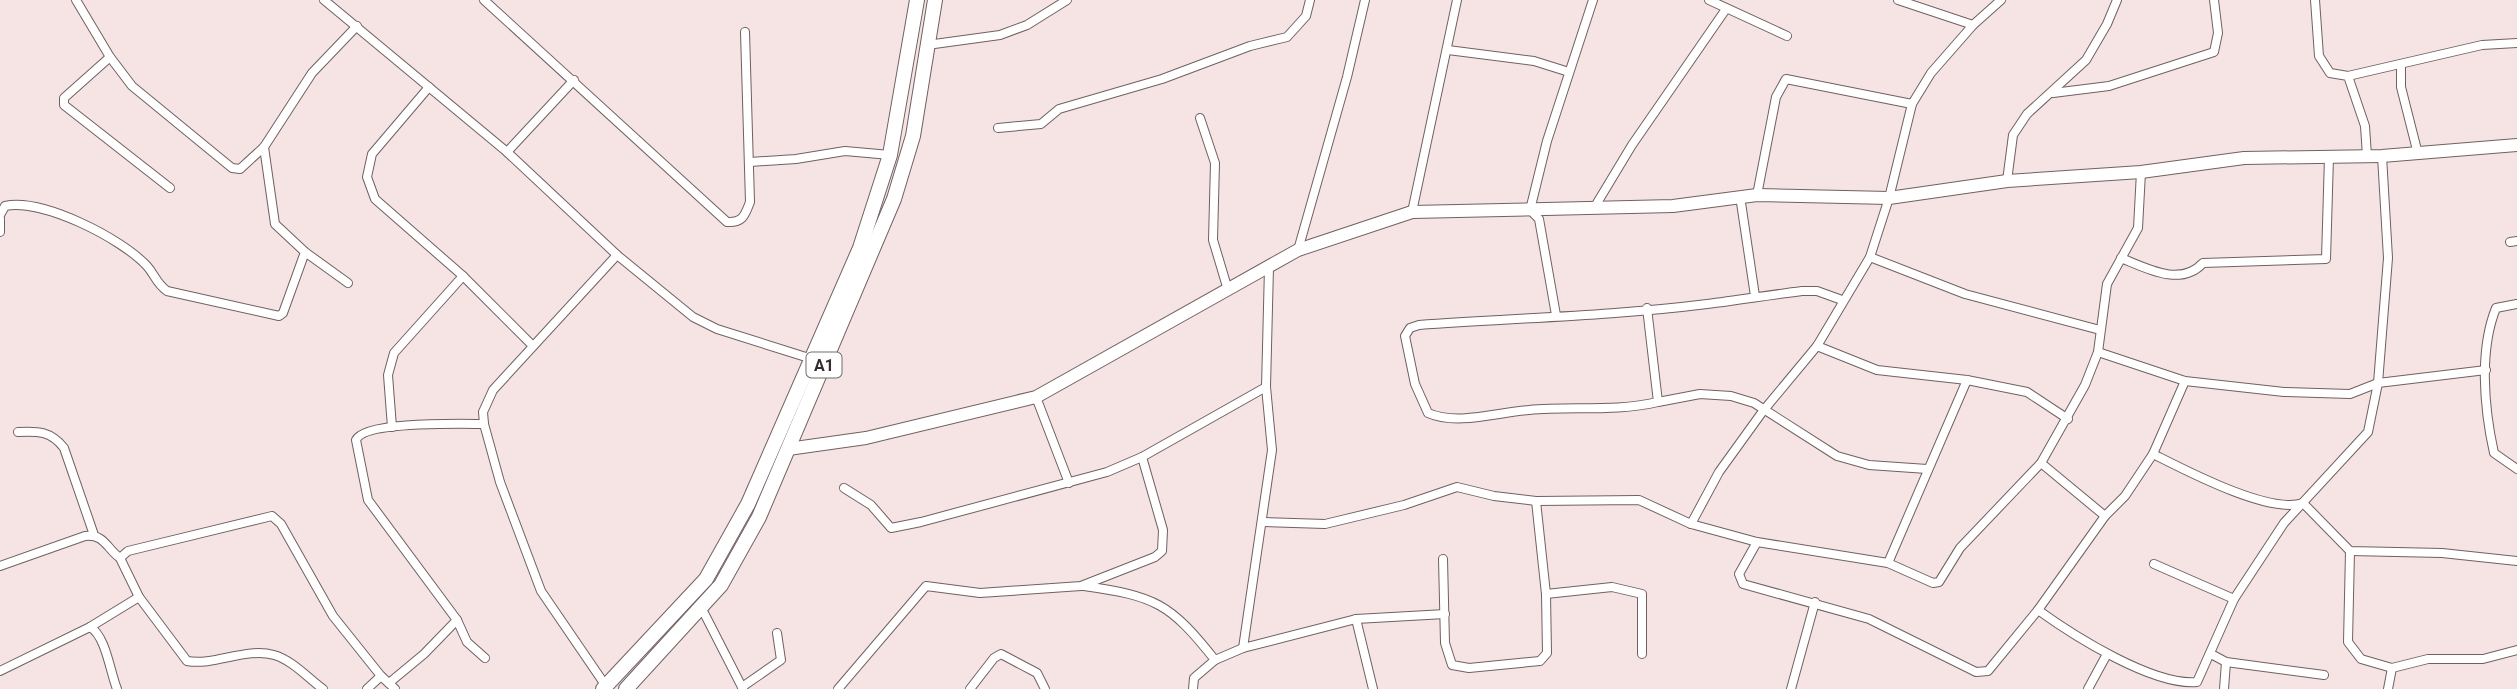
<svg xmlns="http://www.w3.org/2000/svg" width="2517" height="689" font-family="Roboto,sans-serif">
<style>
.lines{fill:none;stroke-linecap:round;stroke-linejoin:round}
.street-casing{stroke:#706161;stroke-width:10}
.secondary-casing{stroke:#706161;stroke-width:14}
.highway-casing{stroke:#706161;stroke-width:16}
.street{stroke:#fff;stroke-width:8}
.secondary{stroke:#fff;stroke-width:12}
.highway{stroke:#fff;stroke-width:14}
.labels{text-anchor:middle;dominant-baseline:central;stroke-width:6;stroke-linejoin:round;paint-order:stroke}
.shield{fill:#fff;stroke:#706b6c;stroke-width:2}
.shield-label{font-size:16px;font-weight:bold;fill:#332c2d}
</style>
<rect width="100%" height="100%" fill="#f6e4e4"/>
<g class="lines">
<g class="street-casing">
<g id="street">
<path d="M76,0l34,57 22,29 100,82 8,1 24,-22 48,-74 45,-47"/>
<path d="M324,0l183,152 110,103 76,62 24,12 92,29"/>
<path d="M484,0l243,222c16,1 18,-7 23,-20l-5,-170"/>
<path d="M1709,0l78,36"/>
<path d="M1898,0l75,25"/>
<path d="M2315,0l4,56 11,17 18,3 17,50 2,30"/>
<path d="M927,45l73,-10 27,-10 40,-25"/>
<path d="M1448,50l86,11 35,11"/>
<path d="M110,57l-46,41v7l106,83"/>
<path d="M2401,64v23l17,67"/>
<path d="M2348,76l134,-31 35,-2"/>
<path d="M429,87l-57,67 -5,23 8,22 88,77 69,69"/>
<path d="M2053,93l56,-7 105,-34 4,-19 -4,-33"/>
<path d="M1200,118l15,45 -2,77 15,50"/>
<path d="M998,128l43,-4 18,-15 103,-30 88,-33 37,-9 19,-21 4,-16"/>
<path d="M264,147l11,77 30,28 43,31"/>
<path d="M507,152l67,-72"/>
<path d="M750,162l46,-3 49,-8 45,4"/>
<path d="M2007,181l6,-46 14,-21 59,-54 21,-36 10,-24"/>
<path d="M1757,195l19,-98 10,-18 126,25"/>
<path d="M1740,196l15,100"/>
<path d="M1594,208l38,-63 94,-136"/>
<path d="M1412,212l45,-212"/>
<path d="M0,215l5,-9c37,-8 116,32 142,60 8,9 9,17 20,25l112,25 4,-3 22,-61"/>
<path d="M0,219v13"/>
<path d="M2510,242l7,-1"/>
<path d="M1298,250l49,-173 18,-77"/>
<path d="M1870,257l95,37 135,36"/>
<path d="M2121,258c27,11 60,29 82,5l123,-4 3,-102"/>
<path d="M2517,304l-21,4c-17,42 -12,100 -2,145l23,16"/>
<path d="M1647,308l11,94c-43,10 -86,4 -129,8 -30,2 -72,16 -101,3l-13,-29 -10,-48 5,-8 9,-3c95,-7 193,-9 288,-21 32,-4 63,-9 95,-13h15l25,9"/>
<path d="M1556,315l-17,-96 -9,-9 17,-69 46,-141"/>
<path d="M1817,346l60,24 90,10 60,12 41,27"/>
<path d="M2098,352l87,29 99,11 66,2 28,-11 108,-13"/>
<path d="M1036,397l33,86"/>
<path d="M1658,402l42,-8 31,2 23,7 83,53 32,9 58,4"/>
<path d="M392,427l-4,-52 6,-22 69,-77"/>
<path d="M18,432c20,-1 33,-1 46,16l30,87"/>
<path d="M2153,454c32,16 117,61 150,49l47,48 92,2 75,8"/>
<path d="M2041,463l64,53"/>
<path d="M844,488l27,17 20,23 30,-6 186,-50 35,-15 124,-70"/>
<path d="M1263,522l62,2 79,-19 53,-18 37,9 42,5 103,-1 52,24 66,18 131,21 45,20 6,-1 21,-34 81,-85 44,-78 13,-33 9,-68 31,-56 3,-56"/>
<path d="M1691,524l28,-52 44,-61 54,-65 53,-89 19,-59 23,-94 19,-31 42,-48 28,-25"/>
<path d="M1757,542l-18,32 4,10 126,35 107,53 12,-1 50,-61 67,-94 20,-20 28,-42 32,-73"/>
<path d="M2350,551l-2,91 13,17 31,9 36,-9h55l34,-9"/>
<path d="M120,558l19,39 48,64c28,5 59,-14 87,-6 18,5 34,23 49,34"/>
<path d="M1443,559l2,84 7,22 17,3 71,-7 7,-8 -1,-59 -10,-93"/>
<path d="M1888,563l79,-183"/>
<path d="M2154,564l80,35"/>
<path d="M0,566l85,-30c20,-2 21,12 35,22l8,-7 144,-35 9,8 52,92 48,60 14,13"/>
<path d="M1084,586c71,10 86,17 131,74l28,-12 113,-29 89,-5"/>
<path d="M1546,594l66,-7 30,7v60"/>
<path d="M702,609l41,80"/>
<path d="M2038,610c36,26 115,76 159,72l37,-83 50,-76 84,-91 10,-49 10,-125 -6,-102"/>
<path d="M1356,619l17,70"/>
<path d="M457,620l10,22 18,16"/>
<path d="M90,627l49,-30"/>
<path d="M1243,648l29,-198 -6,-63 3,-120"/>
<path d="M2211,654l15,8 98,13"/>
<path d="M0,671l90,-44c16,9 20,45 27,62"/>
<path d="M389,683l35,-29 33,-34 -89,-120 -12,-60c8,-19 105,-16 128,-16"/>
<path d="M742,687l39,-27 -4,-27"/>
<path d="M367,689l14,-13"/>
<path d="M608,689l-67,-98 -41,-109 -16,-58 -1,-12 10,-22 124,-135"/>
<path d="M838,689l88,-103 54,7 101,-7 74,-29 7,-6 1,-21 -21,-73"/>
<path d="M970,689l24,-31 7,-4 36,19 8,16"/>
<path d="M1193,689l1,-11 21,-18"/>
<path d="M1791,689l24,-87"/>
<path d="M2088,689l19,-35"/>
<path d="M2224,689l2,-27"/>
<path d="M2388,689l4,-21"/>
</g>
</g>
<g class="secondary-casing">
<path id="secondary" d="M788,449l78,-11 170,-41 262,-147 114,-38 261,-6 84,-11 132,3 118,-17 134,-9 103,-14 138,-2 135,-11"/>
</g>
<g class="highway-casing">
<g id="highway">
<path d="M603,689l103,-110 42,-75 112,-256 30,-93 27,-155"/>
<path d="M626,689l95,-104 38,-68 135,-318 19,-63 22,-136"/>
</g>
</g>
<use href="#street" class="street"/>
<use href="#secondary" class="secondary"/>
<use href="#highway" class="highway"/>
</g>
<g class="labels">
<rect class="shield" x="806.5" y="352.5" width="35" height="25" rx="5"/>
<g class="shield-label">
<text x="824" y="365">A1</text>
</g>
</g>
</svg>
